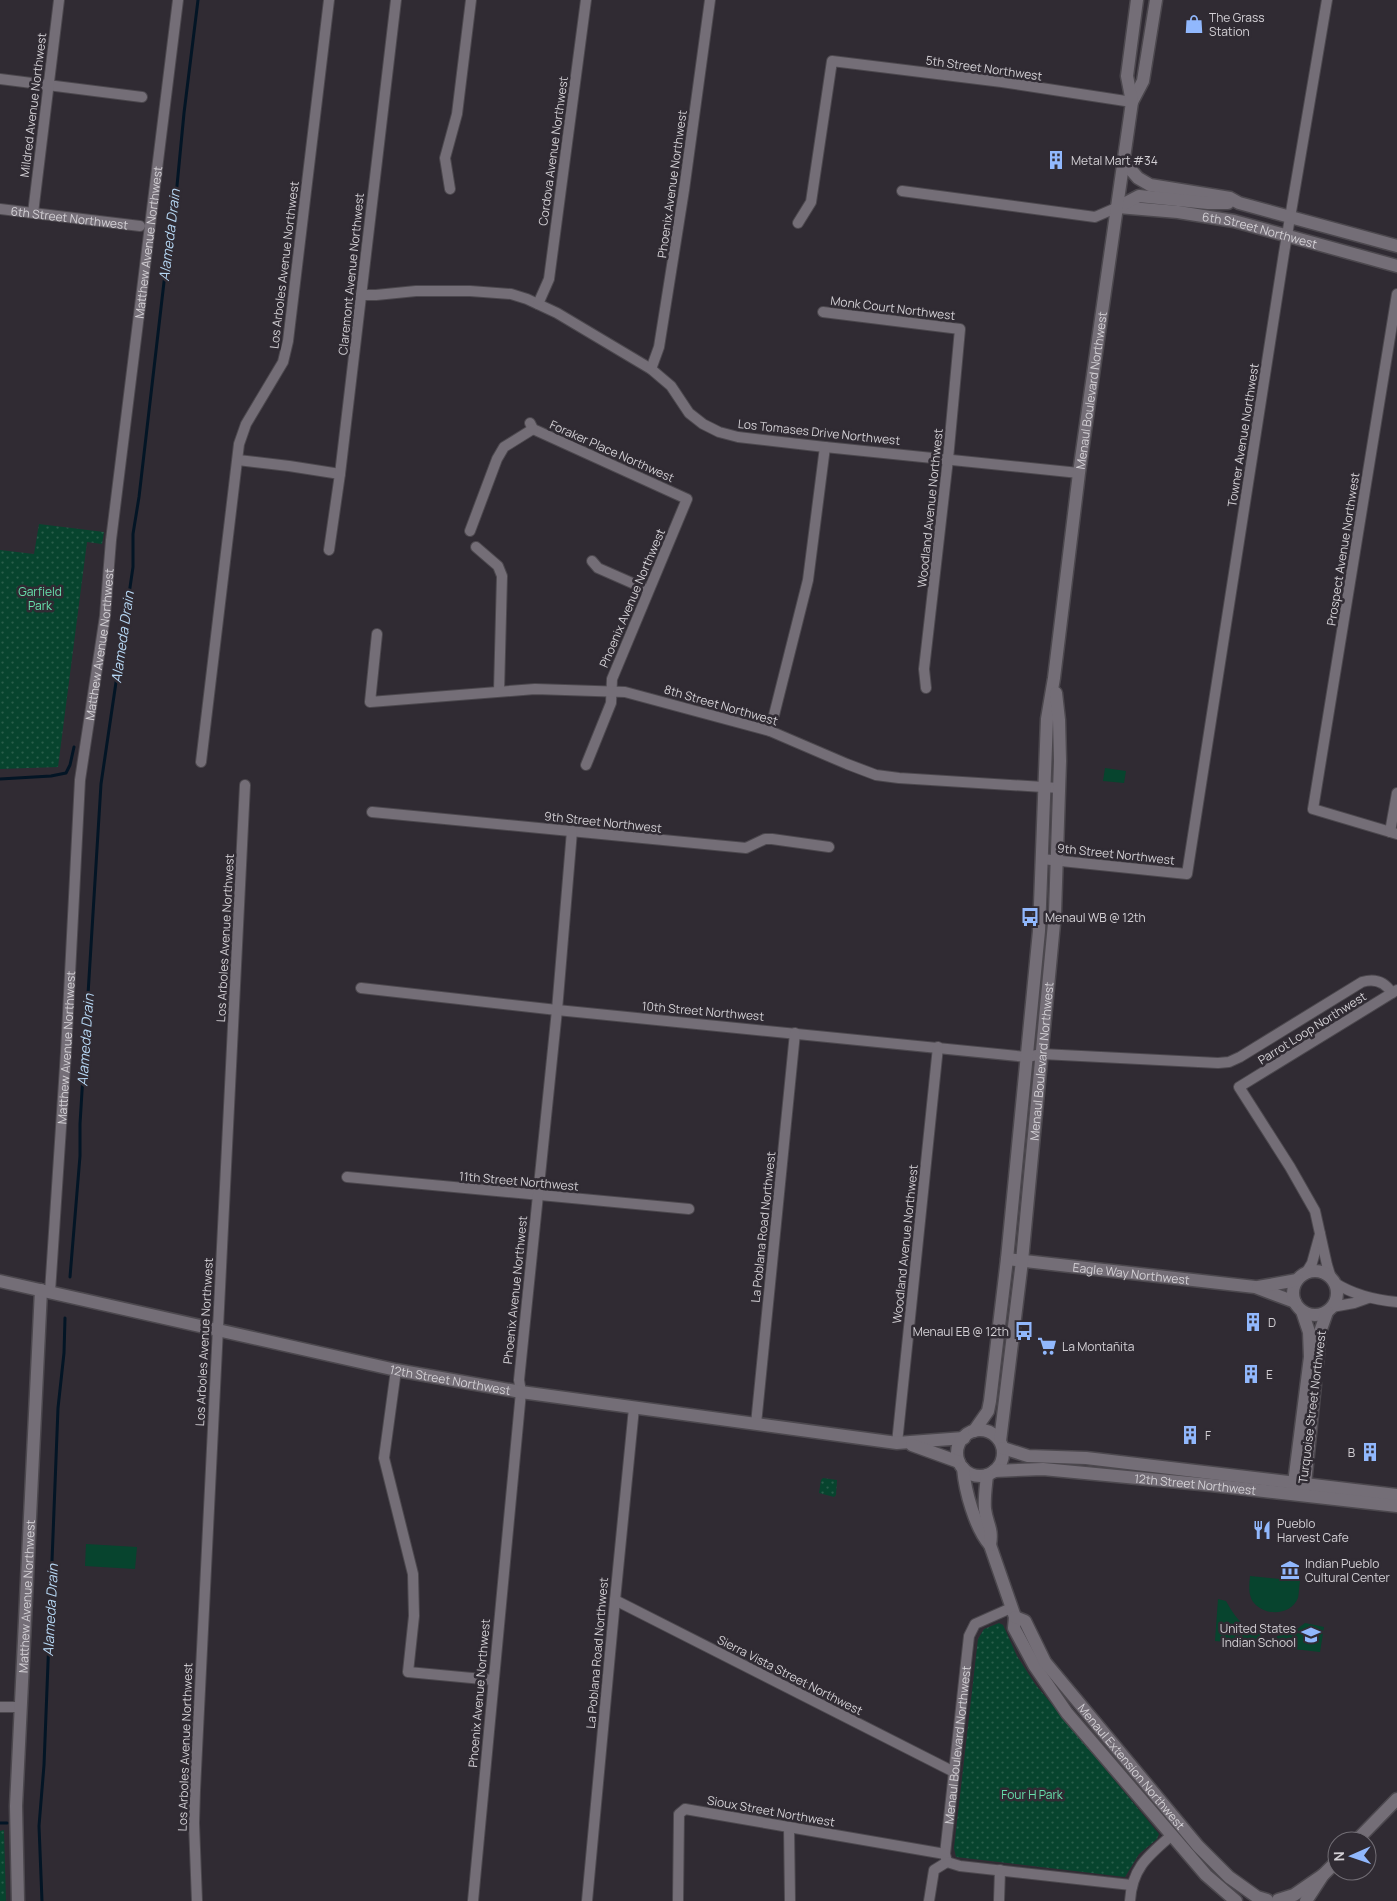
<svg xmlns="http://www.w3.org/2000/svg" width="1397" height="1901" font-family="Manrope,sans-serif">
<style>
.green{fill:#07442e}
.park{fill:url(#park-dots)}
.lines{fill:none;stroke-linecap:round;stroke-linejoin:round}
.stream{stroke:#031525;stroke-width:3}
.minor-casing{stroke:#4c484e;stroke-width:12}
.tertiary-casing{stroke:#4c484e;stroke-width:15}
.secondary-casing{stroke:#4c484e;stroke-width:15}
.minor{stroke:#746e77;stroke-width:10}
.tertiary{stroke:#746e77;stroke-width:12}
.secondary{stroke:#746e77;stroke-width:12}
.labels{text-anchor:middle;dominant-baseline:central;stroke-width:5;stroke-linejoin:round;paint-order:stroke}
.poi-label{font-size:12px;fill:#d3d0d5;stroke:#302b33;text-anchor:start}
.street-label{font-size:12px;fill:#d3d0d5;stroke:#302b33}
.park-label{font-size:12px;fill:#67e0ac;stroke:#302b33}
.water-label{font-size:14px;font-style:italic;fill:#b6d7f4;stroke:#302b33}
</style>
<defs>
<pattern id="park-dots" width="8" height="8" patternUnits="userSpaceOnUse" patternTransform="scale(1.25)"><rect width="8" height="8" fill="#07442e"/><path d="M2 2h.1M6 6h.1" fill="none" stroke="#2a5e4b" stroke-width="1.8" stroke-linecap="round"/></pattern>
</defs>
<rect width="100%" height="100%" fill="#302b33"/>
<g class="green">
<path d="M1105,768l21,3 -2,12 -21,-2z"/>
<path d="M86,1544l51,3 -2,22 -50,-3z"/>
<path d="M1250,1576l50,5c-1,5 -1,12 -2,17 -7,17 -32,19 -44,5 -6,-7 -5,-18 -4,-27z"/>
<path d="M1218,1599l8,2c10,18 16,25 35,32l-2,12 -44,-4z"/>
<path d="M1305,1623l19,4 -4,25 -44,-5 1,-11 15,-3z"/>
</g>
<g class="park">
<path d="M39,524l65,8 -2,12 -15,-2 -29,225 -58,2v-219l34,4z"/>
<path d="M823,1478l14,2 -1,15 -2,2 -15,-4 2,-13z"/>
<path d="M999,1623l4,2 14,31 18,28 124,150 -2,5 -18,15 -14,23 -169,-20 -2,-9 24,-209 6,-10z"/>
<path d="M4,1830l2,71h-6v-70z"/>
</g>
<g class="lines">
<g class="stream">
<path d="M0,779l51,-3 15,-3 4,-8 4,-18"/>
<path d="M70,1277l10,-121v-32l21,-340 32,-217v-33l6,-37 25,-215 10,-65 10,-104 14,-113"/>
<path d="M0,1823h7"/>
<path d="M42,1901l-3,-75 5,-61 14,-357 6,-55 1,-35"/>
</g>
<g class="minor-casing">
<g id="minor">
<path d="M0,79l142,18"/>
<path d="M450,189l-5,-31 12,-44 14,-114"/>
<path d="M902,191l193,26 23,-10"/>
<path id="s1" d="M0,209l140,17"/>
<path d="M33,213l26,-213"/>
<path d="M798,223l13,-21 21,-141 170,21 130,20"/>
<path d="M1397,294l-84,515 84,25"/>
<path d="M361,295h15l40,-4h54l41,3 16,5 30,14 94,56 20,17 18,27 14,11 16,8 19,5 87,10 254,26"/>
<path d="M538,304l11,-25 37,-279"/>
<path d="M823,312l137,17 -12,130 -24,210 2,19"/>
<path d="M651,369l8,-22 25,-157 26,-190"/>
<path d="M530,423l3,6 154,70 -75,180 -1,24 -25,62"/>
<path d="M238,460l51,6 51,8"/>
<path d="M470,531l27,-72 7,-12 29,-18"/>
<path d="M476,547l22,19 4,10 -3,115"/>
<path d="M329,550l11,-76 56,-474"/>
<path d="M592,561l6,7 50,22"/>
<path d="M377,634l-7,68 165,-13 90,3 145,39 77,33 29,11 23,3 160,10"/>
<path d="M770,731l38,-151 17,-133"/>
<path d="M201,762l38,-318 7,-20 37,-62 5,-21 41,-341"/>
<path d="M372,812l374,36 19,-9h7l57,8"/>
<path d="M1390,832l7,-39"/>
<path d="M1042,859l145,15 97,-621 43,-253"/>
<path d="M361,988l196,22 470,47 15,-3 176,9 11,-1 11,-5 122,-75c13,-4 23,0 30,11"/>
<path d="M347,1177l342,32"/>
<path d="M1306,1273l6,-10 8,-29"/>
<path d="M1331,1278l-4,-13 -12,-54 -25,-44 -51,-80 158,-97"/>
<path d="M1335,1283c19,12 40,17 62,19"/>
<path id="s2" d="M50,1292l16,-240 14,-272 25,-164 6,-76 67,-540"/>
<path d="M1332,1307l22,-4 14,-5"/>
<path d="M396,1370l-12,88 29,116 1,42 -6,56 85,8"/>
<path d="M756,1424l39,-391"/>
<path d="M897,1443l41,-396"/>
<path d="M615,1600l339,172"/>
<path d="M0,1707h21"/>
<path d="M789,1827l1,74"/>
<path id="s3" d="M947,1862l-2,-8 24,-218 6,-12 36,-16"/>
<path d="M947,1862l13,4 171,19"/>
<path d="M197,1901l-3,-78 1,-33 50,-1005"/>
<path d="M473,1901l48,-509 -2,-12 38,-370 15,-179"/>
<path d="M587,1901l28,-301 19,-192"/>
<path d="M678,1901l1,-87 6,-5 260,45"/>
<path d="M929,1901l5,-31 13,-8"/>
<path d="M999,1901l1,-31"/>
<path d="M1130,1901c2,-33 18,-45 42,-66"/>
</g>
</g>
<g class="tertiary-casing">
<g id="tertiary">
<path id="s4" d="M1007,1259l248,28 40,15"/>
<circle cx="1315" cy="1293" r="22"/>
<path d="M1258,1287l39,-7"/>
<path d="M1317,1364l3,-32 7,-20"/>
<path d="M1299,1493l-5,-10 16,-126 -1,-25 -7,-21"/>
<path d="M1301,1493l4,-9 10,-100"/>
<path id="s5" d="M18,1901l-2,-95 25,-516"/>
</g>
</g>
<g class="secondary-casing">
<g id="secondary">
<path d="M1132,102l11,-21 13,-81"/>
<path d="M1124,162l14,16 12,7 80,13 9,5 158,43"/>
<path id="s6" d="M1118,207l60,5 56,9 163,45"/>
<path d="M1118,207l21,-11 69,7h20"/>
<path id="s7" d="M0,1281l396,89 125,22 376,51 67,-5"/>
<circle cx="980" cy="1453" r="23"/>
<path id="s8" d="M974,1431l14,-20 2,-10 17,-142 32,-328 8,-212 7,-41 25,-205 53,-371 -5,-26 10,-76"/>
<path id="s9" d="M1000,1441l22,-180 33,-348 5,-152 -1,-41 -3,-27"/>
<path d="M912,1445l47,17"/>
<path d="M1003,1448l25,8 58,2 311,37"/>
<path d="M963,1468c2,23 12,60 27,77l25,72 -1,11 20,37 33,48 139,162 30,26"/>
<path id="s10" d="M994,1471l49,-2 168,16 186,21"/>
<path d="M987,1475c-1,11 -3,23 -2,34 2,16 8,19 5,36"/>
<path id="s11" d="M1015,1617l10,4 20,41 153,184 31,31 28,20 10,3"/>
<path d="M1356,1841l41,-42"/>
<path d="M1278,1900l16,-5 29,-20"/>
<path d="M1306,1901l17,-26 14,-14"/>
</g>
</g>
<use href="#minor" class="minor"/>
<use href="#tertiary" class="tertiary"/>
<use href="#secondary" class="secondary"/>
</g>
<defs>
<g id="shop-bare" transform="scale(1.5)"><path d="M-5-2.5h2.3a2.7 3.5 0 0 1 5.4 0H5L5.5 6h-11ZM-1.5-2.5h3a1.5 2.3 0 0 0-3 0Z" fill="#91b8fd" stroke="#302b33" stroke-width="2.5" paint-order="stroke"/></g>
<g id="building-bare" transform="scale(1.5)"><path d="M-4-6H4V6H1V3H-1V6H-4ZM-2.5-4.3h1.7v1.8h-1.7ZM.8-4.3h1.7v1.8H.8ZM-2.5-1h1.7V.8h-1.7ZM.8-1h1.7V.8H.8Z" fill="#91b8fd" stroke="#302b33" stroke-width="2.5" paint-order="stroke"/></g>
<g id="bus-bare" transform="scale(1.5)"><path d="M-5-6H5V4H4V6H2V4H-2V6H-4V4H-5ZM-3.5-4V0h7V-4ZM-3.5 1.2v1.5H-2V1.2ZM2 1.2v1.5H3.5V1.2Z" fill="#91b8fd" stroke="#302b33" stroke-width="2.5" paint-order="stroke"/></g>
<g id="supermarket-bare" transform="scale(1.5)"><path d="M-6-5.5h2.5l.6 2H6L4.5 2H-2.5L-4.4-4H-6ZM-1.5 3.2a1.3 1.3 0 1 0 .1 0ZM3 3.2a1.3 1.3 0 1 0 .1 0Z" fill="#91b8fd" stroke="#302b33" stroke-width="2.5" paint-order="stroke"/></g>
<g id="restaurant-bare" transform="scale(1.5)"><path d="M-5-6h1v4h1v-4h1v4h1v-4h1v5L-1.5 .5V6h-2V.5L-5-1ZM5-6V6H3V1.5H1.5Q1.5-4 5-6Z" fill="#91b8fd" stroke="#302b33" stroke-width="2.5" paint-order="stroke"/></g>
<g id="museum-bare" transform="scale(1.5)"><path d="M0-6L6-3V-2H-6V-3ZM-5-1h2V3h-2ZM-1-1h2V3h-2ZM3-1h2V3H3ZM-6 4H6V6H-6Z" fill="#91b8fd" stroke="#302b33" stroke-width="2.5" paint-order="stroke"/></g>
<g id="school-bare" transform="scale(1.5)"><path d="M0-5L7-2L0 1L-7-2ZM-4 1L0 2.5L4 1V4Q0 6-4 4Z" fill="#91b8fd" stroke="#302b33" stroke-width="2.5" paint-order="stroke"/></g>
</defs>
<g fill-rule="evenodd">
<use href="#shop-bare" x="1194" y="24"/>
<use href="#building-bare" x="1056" y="160"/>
<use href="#bus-bare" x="1030" y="917"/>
<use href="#building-bare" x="1253" y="1322"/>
<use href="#bus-bare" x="1024" y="1331"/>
<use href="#supermarket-bare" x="1047" y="1346"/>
<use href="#building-bare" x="1251" y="1374"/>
<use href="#building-bare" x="1190" y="1435"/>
<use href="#building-bare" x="1370" y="1452"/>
<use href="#restaurant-bare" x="1262" y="1530"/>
<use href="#museum-bare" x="1290" y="1570"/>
<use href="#school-bare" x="1311" y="1635"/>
</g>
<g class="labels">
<g class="poi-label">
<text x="1209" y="17">The Grass<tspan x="1209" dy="14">Station</tspan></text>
<text x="1071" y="160">Metal Mart #34</text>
<text x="1045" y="917">Menaul WB @ 12th</text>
<text x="1268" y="1322">D</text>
<text x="1009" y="1331" text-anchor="end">Menaul EB @ 12th</text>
<text x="1062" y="1346">La Montañita</text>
<text x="1266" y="1374">E</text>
<text x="1205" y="1435">F</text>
<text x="1355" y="1452" text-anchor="end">B</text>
<text x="1277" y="1523">Pueblo<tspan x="1277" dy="14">Harvest Cafe</tspan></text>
<text x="1305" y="1563">Indian Pueblo<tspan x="1305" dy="14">Cultural Center</tspan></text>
<text x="1296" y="1628" text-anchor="end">United States<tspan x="1296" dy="14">Indian School</tspan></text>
</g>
<g class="street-label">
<text transform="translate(984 68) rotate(8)">5th Street Northwest</text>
<text transform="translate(33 105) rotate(-83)">Mildred Avenue Northwest</text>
<text transform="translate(553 151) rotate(-82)">Cordova Avenue Northwest</text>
<text transform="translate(672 184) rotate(-82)">Phoenix Avenue Northwest</text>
<text stroke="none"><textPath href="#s1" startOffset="70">6th Street Northwest</textPath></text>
<text stroke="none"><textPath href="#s6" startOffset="144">6th Street Northwest</textPath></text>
<text stroke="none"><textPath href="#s2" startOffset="1055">Matthew Avenue Northwest</textPath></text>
<text transform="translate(284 265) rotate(-83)">Los Arboles Avenue Northwest</text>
<text transform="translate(351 274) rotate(-84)">Claremont Avenue Northwest</text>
<text transform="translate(893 308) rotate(7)">Monk Court Northwest</text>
<text stroke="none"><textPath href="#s8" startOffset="1051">Menaul Boulevard Northwest</textPath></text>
<text transform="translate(819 432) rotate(6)">Los Tomases Drive Northwest</text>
<text transform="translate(1243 435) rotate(-81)">Towner Avenue Northwest</text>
<text transform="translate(612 451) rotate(24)">Foraker Place Northwest</text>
<text transform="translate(930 508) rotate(-84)">Woodland Avenue Northwest</text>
<text transform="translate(1343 549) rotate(-81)">Prospect Avenue Northwest</text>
<text transform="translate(632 598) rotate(-67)">Phoenix Avenue Northwest</text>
<text stroke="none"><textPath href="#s2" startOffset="650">Matthew Avenue Northwest</textPath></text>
<text transform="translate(721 705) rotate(16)">8th Street Northwest</text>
<text transform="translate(603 822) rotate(6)">9th Street Northwest</text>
<text transform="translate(1116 854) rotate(6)">9th Street Northwest</text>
<text transform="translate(225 938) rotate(-87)">Los Arboles Avenue Northwest</text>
<text transform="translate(703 1011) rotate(5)">10th Street Northwest</text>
<text transform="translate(1312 1028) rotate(-32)">Parrot Loop Northwest</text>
<text stroke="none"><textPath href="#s2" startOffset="245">Matthew Avenue Northwest</textPath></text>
<text stroke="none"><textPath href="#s9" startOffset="382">Menaul Boulevard Northwest</textPath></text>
<text transform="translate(519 1181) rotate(5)">11th Street Northwest</text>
<text transform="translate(763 1227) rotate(-84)">La Poblana Road Northwest</text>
<text transform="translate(905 1244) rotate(-84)">Woodland Avenue Northwest</text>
<text stroke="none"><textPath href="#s4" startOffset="125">Eagle Way Northwest</textPath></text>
<text transform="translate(515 1290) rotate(-84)">Phoenix Avenue Northwest</text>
<text transform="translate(204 1342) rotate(-87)">Los Arboles Avenue Northwest</text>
<text stroke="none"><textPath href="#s7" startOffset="461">12th Street Northwest</textPath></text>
<text transform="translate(1312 1407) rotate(-83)">Turquoise Street Northwest</text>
<text stroke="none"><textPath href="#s10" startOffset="202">12th Street Northwest</textPath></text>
<text stroke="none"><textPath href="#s5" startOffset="305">Matthew Avenue Northwest</textPath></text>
<text transform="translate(597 1653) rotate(-85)">La Poblana Road Northwest</text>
<text transform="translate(790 1675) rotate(27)">Sierra Vista Street Northwest</text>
<text transform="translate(479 1693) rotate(-85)">Phoenix Avenue Northwest</text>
<text stroke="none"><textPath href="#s3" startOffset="118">Menaul Boulevard Northwest</textPath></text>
<text transform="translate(185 1747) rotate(-88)">Los Arboles Avenue Northwest</text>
<text stroke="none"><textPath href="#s11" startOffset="192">Menaul Extension Northwest</textPath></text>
<text transform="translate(771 1811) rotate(10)">Sioux Street Northwest</text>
</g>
<g class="park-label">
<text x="40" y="591">Garfield<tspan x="40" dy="14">Park</tspan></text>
<text x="1032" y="1794">Four H Park</text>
</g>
<g class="water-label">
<text transform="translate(169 235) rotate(-83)">Alameda Drain</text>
<text transform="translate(122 637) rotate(-82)">Alameda Drain</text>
<text transform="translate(85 1040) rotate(-86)">Alameda Drain</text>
<text transform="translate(50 1610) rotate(-87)">Alameda Drain</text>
</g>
</g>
<g transform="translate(1352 1856) rotate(268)"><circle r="24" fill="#302b33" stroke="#716d74"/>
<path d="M0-4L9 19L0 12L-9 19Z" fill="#91b8fd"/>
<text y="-8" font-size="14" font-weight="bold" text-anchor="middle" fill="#d3d0d5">N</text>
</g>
</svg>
